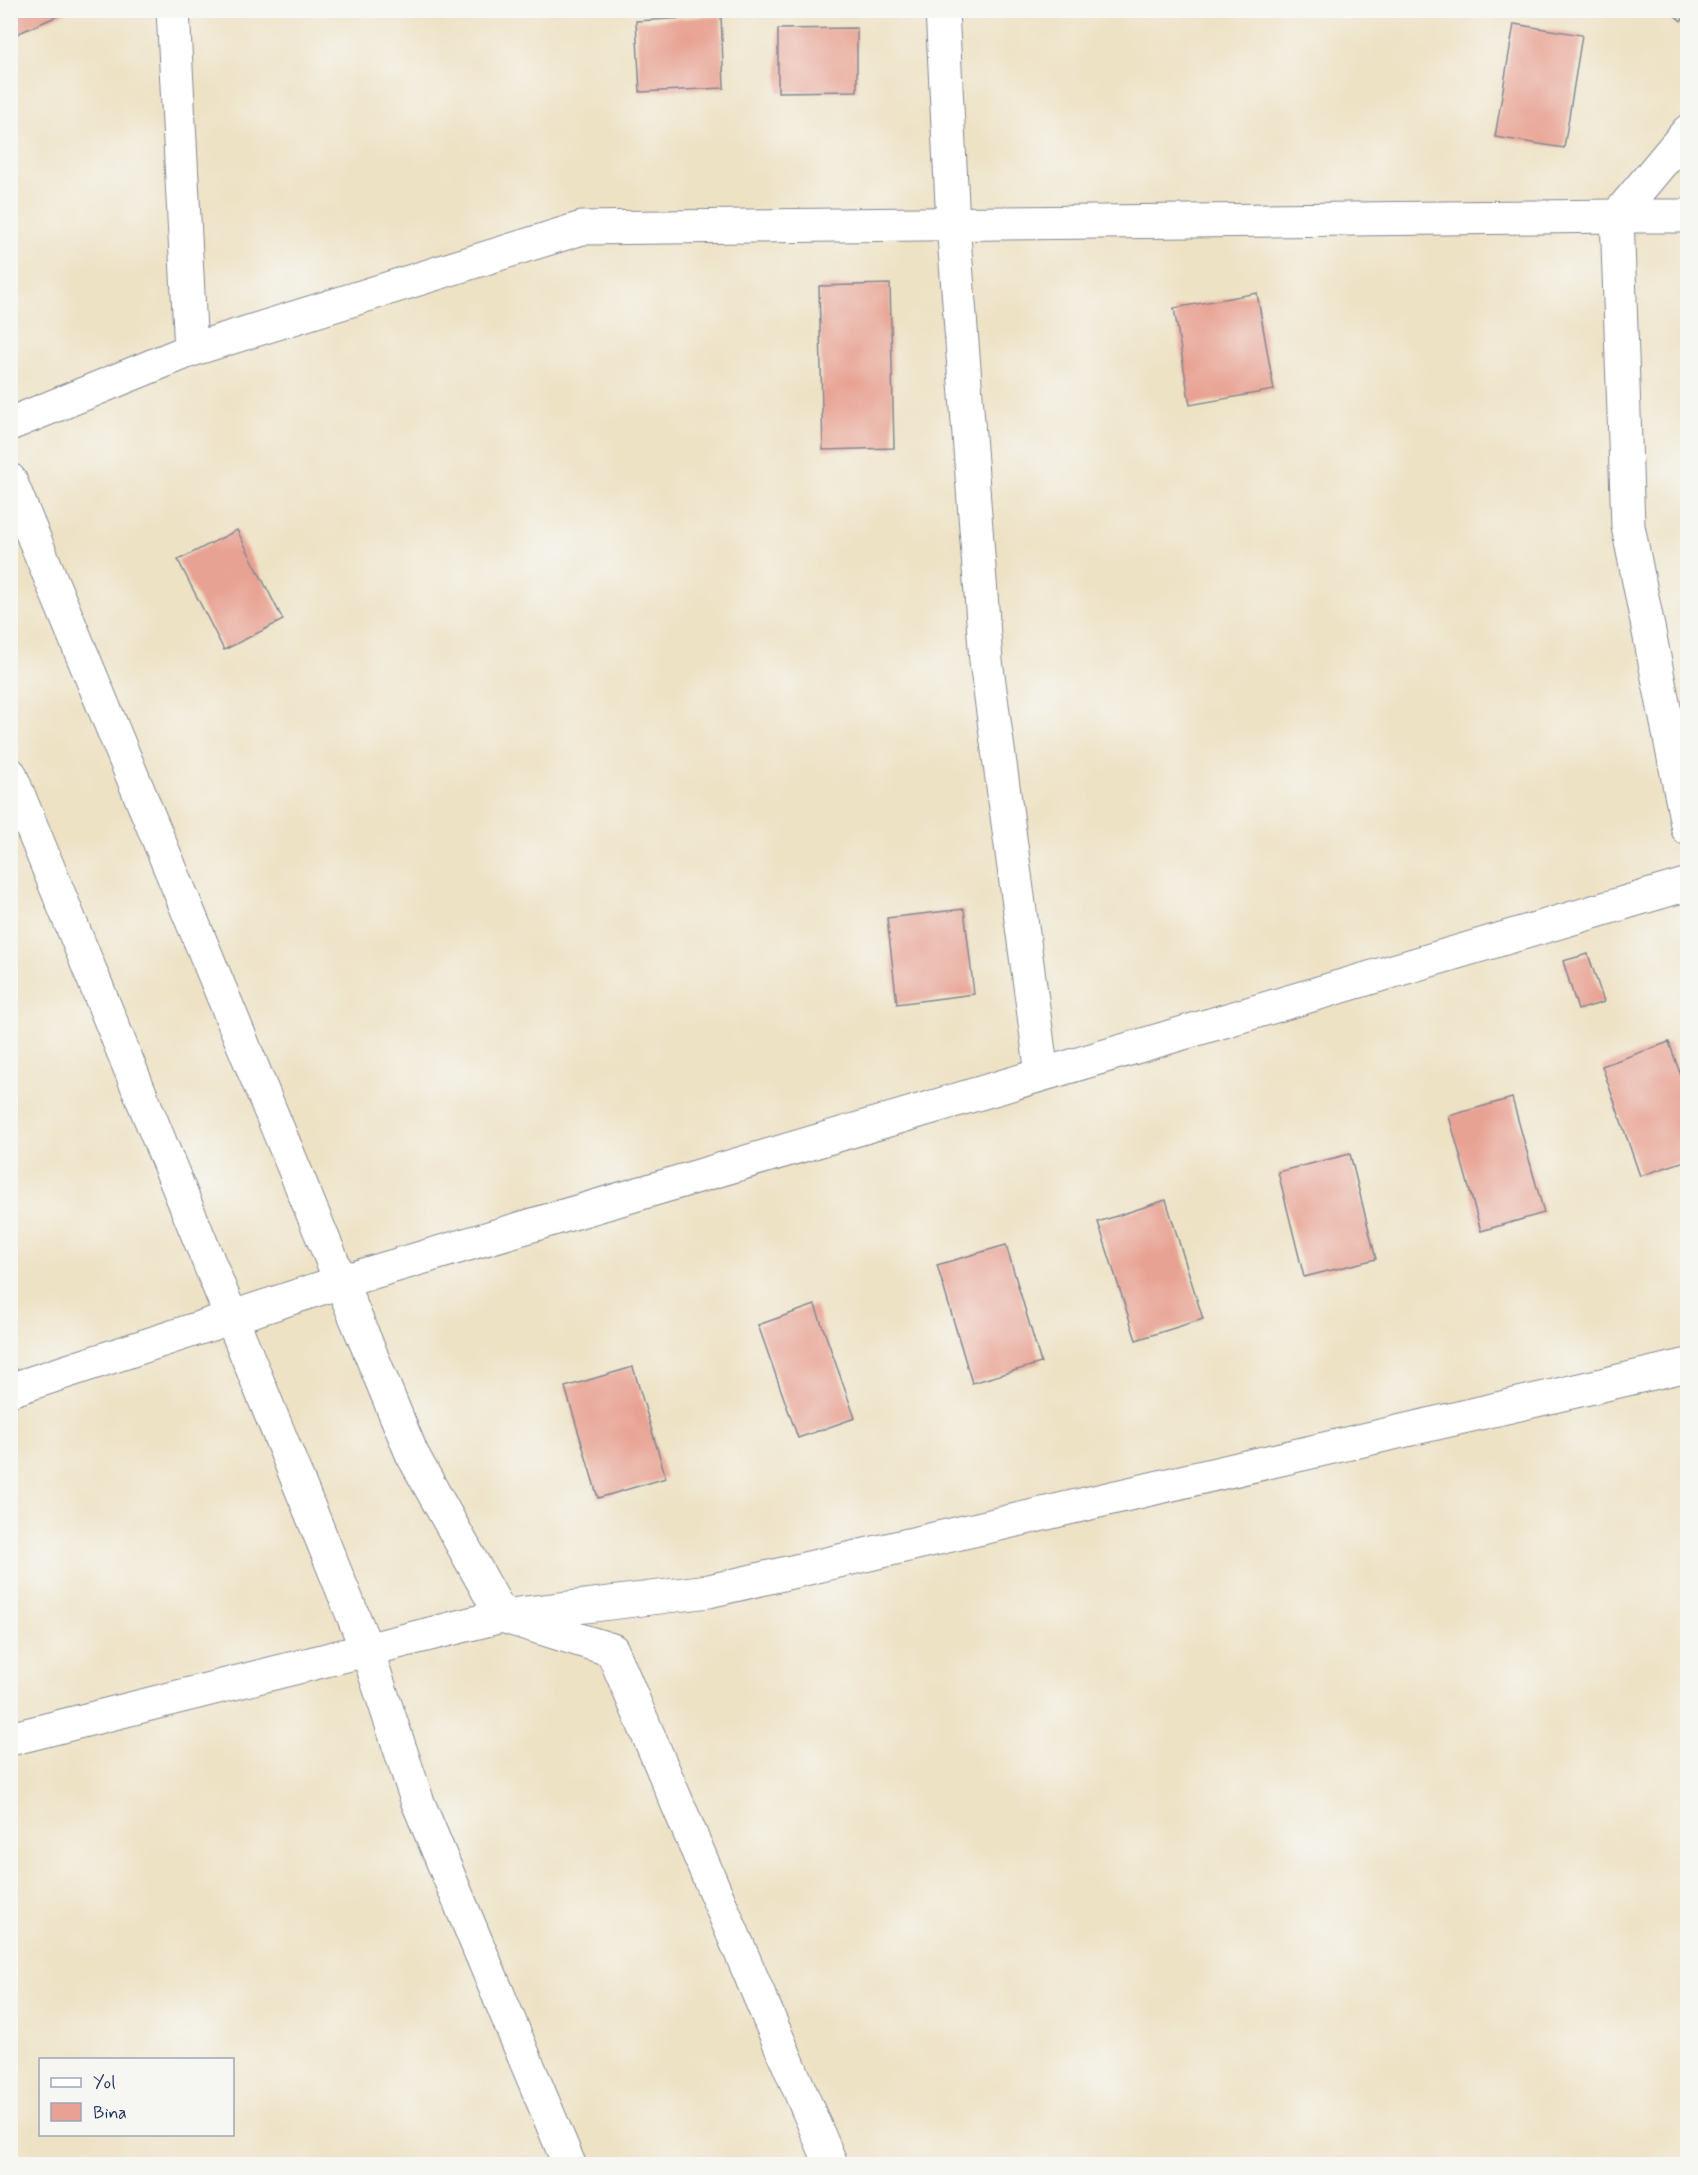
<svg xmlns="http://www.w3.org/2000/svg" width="1698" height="2175" font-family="Mynerve,sans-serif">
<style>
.building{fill:#e8a293}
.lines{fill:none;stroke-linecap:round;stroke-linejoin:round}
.minor-casing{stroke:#848892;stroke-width:35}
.minor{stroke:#fff;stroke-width:33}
</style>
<rect width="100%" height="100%" fill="#f6f6f2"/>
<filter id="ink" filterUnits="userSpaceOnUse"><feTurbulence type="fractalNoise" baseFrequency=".0167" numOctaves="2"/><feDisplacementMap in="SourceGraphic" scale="12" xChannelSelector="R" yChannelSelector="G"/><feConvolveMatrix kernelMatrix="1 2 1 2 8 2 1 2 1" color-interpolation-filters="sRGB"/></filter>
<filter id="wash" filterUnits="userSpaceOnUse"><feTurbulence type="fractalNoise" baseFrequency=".008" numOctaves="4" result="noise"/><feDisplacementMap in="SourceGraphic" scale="24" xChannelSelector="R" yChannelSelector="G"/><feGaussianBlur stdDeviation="1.35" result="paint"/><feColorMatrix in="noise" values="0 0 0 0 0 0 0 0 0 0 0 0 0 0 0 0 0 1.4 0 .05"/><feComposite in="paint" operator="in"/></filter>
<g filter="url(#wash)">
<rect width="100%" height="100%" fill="#eee2c5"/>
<g id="blocks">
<g class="building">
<path d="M10,10h61l-61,27z"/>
<path d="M1668,10h20v3l-7,8z"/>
<path d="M721,16l3,72 -84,4 -4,-71z"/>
<path d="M1514,24l68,11 -18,113 -69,-11z"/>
<path d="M857,28v63l-79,1v-63z"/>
<path d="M890,284l4,164 -71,2 -4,-164z"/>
<path d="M1257,293l17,97 -84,15 -16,-97z"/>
<path d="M237,530l46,90 -59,30 -46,-90z"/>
<path d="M964,909l10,85 -77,10 -10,-86z"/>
<path d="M1588,954l16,48 -26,8 -15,-49z"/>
<path d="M1669,1042l19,54v64l-48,16 -38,-110z"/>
<path d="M1512,1098l32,115 -63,18 -32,-115z"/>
<path d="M1350,1154l26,105 -72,18 -26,-105z"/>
<path d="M1166,1200l37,119 -67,21 -38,-118z"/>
<path d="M1006,1245l35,118 -69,20 -35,-118z"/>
<path d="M815,1305l40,113 -57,20 -40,-113z"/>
<path d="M633,1367l33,111 -68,20 -33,-111z"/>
</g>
</g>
</g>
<g filter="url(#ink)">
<use href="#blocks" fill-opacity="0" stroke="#848892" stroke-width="1.5"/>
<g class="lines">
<g class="minor-casing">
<g id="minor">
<path d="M173,10l18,340"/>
<path d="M942,10l11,213 33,438 56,413"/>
<path d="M1688,131l-71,85h71"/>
<path d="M10,424l181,-74 391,-122 1035,-12 11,310 60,303"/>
<path d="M10,480l402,974 90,162 110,34 219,514"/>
<path d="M10,774l357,876 50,150 152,364"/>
<path d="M10,1390l333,-109 1345,-397"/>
<path d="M10,1739l492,-123 207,-25 979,-226"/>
</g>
</g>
<use href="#minor" class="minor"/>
</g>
</g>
<rect width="1698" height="2175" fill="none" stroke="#f6f6f2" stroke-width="36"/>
<rect x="39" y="2058" width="195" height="78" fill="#f6f6f2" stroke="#9ea6b7" stroke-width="1.5"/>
<rect x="51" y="2078" width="30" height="9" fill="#ffffff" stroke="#9ea6b7" stroke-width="1.5"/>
<text x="93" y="2088" font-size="18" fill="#1b2f5e">Yol</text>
<rect x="51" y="2103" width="30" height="18" fill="#e8a293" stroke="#9ea6b7" stroke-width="1.5"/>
<text x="93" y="2118" font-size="18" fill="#1b2f5e">Bina</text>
</svg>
